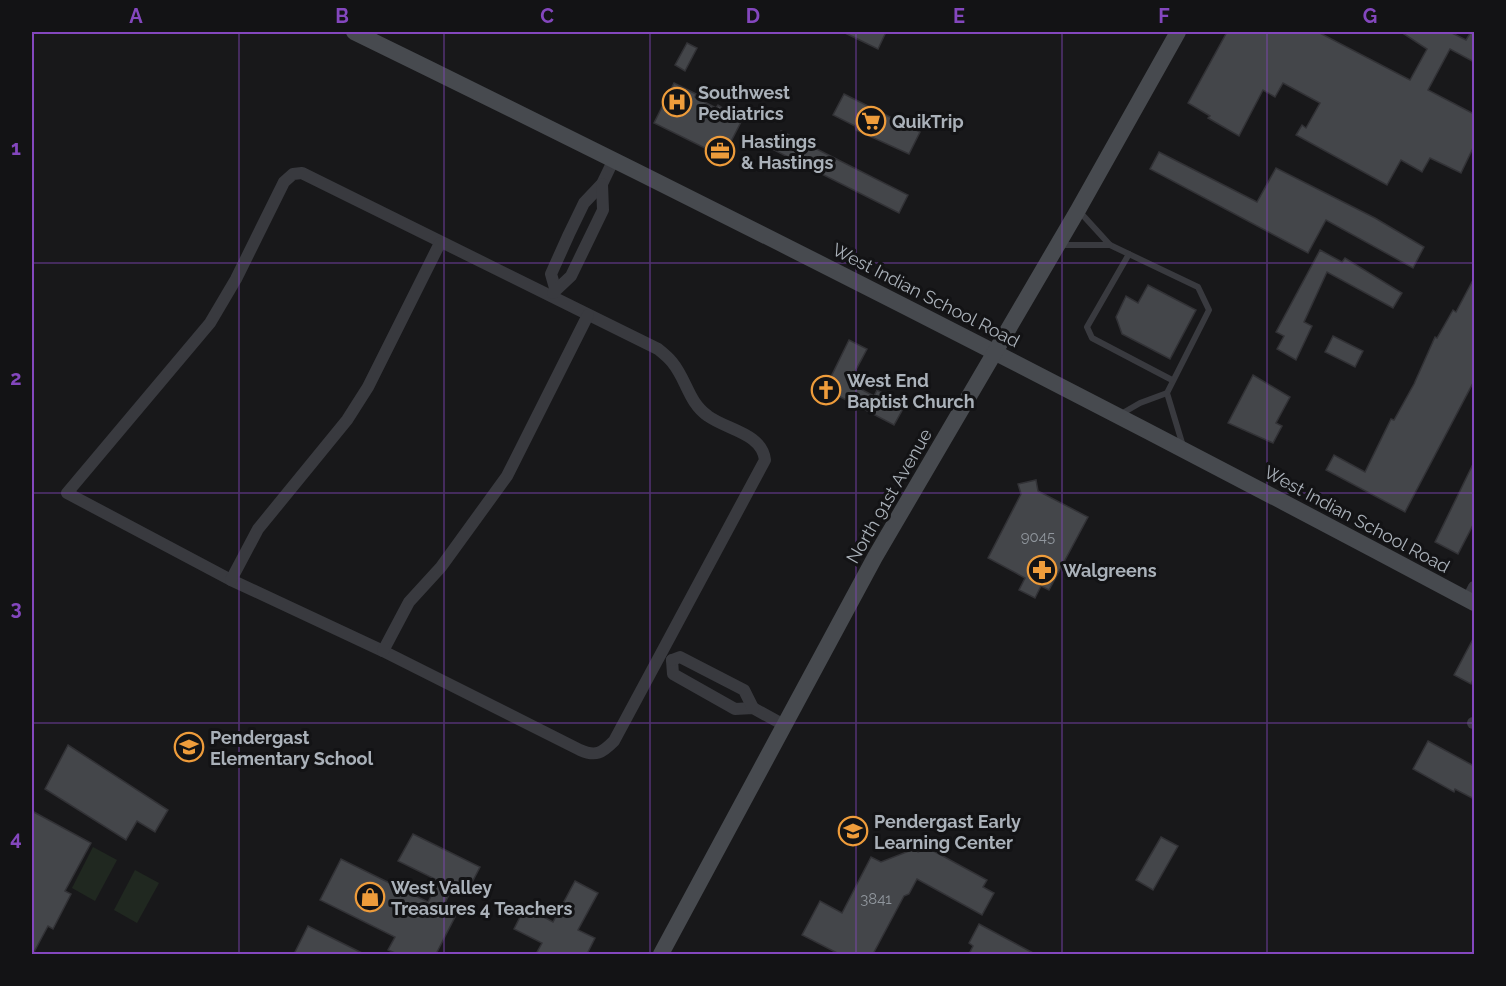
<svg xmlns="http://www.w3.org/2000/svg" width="1506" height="986" font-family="Raleway,sans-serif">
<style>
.green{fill:#202820}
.building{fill:#44464a;stroke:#323236;stroke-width:1.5}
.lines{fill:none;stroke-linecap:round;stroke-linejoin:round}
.lane{stroke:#393a3f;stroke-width:6}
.street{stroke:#393a3f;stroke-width:12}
.secondary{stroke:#474a4f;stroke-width:16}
.grid{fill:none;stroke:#8447be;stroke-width:1.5;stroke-opacity:0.55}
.labels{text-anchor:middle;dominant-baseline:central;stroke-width:6;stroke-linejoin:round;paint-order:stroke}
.number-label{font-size:15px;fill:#90969d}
.poi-label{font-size:18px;font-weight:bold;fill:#aab1b9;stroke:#131315;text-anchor:start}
.street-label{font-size:18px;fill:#aab1b9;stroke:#131315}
.neatline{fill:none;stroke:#8447be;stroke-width:2}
.grid-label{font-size:20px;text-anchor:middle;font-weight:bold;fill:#8447be}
</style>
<rect width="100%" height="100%" fill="#18181a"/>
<g class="green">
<path d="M93,847l24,13 -22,41 -23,-13z"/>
<path d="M135,870l24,13 -22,40 -23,-13z"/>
</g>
<g class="building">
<path d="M843,32h43l-8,17z"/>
<path d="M1227,32h91l92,48 17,-31 -26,-17h49l16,8 5,-8h3v30l-24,-13 -22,41 46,24v32l-13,27 -31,-15 -8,14 -21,-12 -14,25 -91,-50 6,-10 4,3 14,-25 -37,-20 -8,14 -12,-7 -24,46 -31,-18 2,-2 -22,-13z"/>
<path d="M687,43l10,5 -12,23 -10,-6z"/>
<path d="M674,83l22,11 -1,3 21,11 2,-3 24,15 -19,37 -69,-34z"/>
<path d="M844,94l76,38 -11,22 -53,-24 -1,-4 -22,-11z"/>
<path d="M781,131l127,64 -9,18 -127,-64z"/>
<path d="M1159,152l98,50 19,-34 99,50 49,29 -11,21 -87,-48 -18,33 -158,-84z"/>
<path d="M1320,250l22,12 3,-4 57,35 -9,15 -66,-36 -23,50 8,4 -16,34 -19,-11 7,-13 -8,-4z"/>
<path d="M1474,278v103l-69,131 -79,-42 8,-15 31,17 26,-53 3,1 20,-36 21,-47 2,1 16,-28 3,2z"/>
<path d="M1148,285l48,25 -26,49 -48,-25 -6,-17 10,-21 12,7z"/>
<path d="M1333,336l30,15 -8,16 -30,-15z"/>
<path d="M849,340l18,9 -18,34 25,13 3,-6 28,15 -11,20 -69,-36z"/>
<path d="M1253,375l37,22 -14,26 6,3 -9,17 -45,-20z"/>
<path d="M1474,462v61l-16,31 -23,-12z"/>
<path d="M1036,480l2,11 50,26 -39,73 -8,-4 -6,12 -16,-8 6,-12 -37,-20 33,-64 -3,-10z"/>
<path d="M1474,637v40l-3,7 -17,-9z"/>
<path d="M1428,741l46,25v33l-19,-10 -1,3 -41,-23z"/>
<path d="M68,745l100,65 -13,22 -18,-11 -11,19 -81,-51z"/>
<path d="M32,811l59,32 -26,48 6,3 -18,35 -5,-3 -15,28z"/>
<path d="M413,834l67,33 -14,27 -13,-7 -11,22 14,6 -20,39h-39l-9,-4 7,-13 -75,-37 21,-41 87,43 11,-21 -41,-20z"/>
<path d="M1161,837l17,9 -25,44 -17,-10z"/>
<path d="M928,848l59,32 -4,7 11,6 -12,22 -65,-36 -8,15 -5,2 -31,58h-34l-37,-19 18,-34 22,12 29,-56 10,5 33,-13 4,3z"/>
<path d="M575,881l23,12 -20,37 17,8 -8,16h-51l6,-11 -28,-14 11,-22 28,15z"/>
<path d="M979,924l56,30h-66l4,-8 -4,-3z"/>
<path d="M308,926l56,28h-70z"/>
</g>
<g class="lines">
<g class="lane">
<path d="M1079,211l31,34 88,42 11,23 -42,83 16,53"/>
<path d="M1059,245h51"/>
<path d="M1129,254l-42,73 5,11 80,42"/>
<path d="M1121,414l19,-11 27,-10"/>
</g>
<g class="street">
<path d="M302,173l356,176c5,4 10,8 14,13 15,18 16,40 36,54 19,14 54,17 57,44l-151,281c-12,12 -18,16 -34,9l-197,-99 -152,-71 -164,-87 143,-170 26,-44 48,-97 9,-8z"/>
<path d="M555,288l-4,-14 18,-40 15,-31 18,-19 12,-25"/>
<path d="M553,293l18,-17 32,-66 -1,-26"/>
<path d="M231,580l27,-51 89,-109 21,-33 72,-144"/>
<path d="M1467,600l7,-13"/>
<path d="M383,651l26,-49 32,-35 66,-91 81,-161"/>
<path d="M672,660l1,14 62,35 18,-1 31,17"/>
<path d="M672,660l8,-3 64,33 9,18"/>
<path d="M1473,723h1"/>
</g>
<g class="secondary">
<path d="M354,32c377,184 751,374 1120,571"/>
<path d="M661,954l214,-397 203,-347 100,-178"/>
</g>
</g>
<path class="grid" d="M239,32v922M444,32v922M650,32v922M856,32v922M1062,32v922M1267,32v922M32,263h1442M32,493h1442M32,723h1442"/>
<defs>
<g id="hospital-ring" transform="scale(1.5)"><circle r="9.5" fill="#131315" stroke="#ee9c3b" stroke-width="1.5"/><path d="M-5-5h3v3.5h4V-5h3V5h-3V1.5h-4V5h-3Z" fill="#ee9c3b"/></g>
<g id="supermarket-ring" transform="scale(1.5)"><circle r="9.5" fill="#131315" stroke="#ee9c3b" stroke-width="1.5"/><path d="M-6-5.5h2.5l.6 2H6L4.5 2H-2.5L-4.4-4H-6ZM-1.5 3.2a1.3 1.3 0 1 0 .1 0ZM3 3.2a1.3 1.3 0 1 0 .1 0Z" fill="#ee9c3b"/></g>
<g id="office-ring" transform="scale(1.5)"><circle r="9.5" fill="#131315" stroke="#ee9c3b" stroke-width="1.5"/><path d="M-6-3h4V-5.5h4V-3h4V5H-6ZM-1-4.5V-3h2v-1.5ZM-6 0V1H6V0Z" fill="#ee9c3b"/></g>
<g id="church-ring" transform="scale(1.5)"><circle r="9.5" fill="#131315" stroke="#ee9c3b" stroke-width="1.5"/><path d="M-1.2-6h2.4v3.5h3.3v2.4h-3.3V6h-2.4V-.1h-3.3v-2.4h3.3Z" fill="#ee9c3b"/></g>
<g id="pharmacy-ring" transform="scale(1.5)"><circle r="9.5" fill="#131315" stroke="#ee9c3b" stroke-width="1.5"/><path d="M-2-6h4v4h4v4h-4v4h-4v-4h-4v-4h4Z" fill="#ee9c3b"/></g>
<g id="school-ring" transform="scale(1.5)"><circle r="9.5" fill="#131315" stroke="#ee9c3b" stroke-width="1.5"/><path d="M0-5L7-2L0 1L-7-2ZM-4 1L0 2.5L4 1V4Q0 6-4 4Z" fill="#ee9c3b"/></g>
<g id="shop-ring" transform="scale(1.5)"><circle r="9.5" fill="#131315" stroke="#ee9c3b" stroke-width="1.5"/><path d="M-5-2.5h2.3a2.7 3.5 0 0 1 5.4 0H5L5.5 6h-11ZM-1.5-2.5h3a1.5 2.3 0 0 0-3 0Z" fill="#ee9c3b"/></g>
</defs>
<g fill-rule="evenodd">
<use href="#hospital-ring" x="677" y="102"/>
<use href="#supermarket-ring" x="871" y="121"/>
<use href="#office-ring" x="720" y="151"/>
<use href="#church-ring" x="826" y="390"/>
<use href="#pharmacy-ring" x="1042" y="570"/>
<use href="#school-ring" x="189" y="747"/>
<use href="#school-ring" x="853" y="831"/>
<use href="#shop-ring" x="370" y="897"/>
</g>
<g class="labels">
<g class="number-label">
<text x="1038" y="537">9045</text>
<text x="876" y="899">3841</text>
</g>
<g class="poi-label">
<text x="698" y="92">Southwest<tspan x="698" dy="21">Pediatrics</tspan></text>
<text x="892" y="121">QuikTrip</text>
<text x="741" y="141">Hastings<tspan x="741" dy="21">&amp; Hastings</tspan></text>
<text x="847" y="380">West End<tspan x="847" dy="21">Baptist Church</tspan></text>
<text x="1063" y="570">Walgreens</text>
<text x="210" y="737">Pendergast<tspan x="210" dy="21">Elementary School</tspan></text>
<text x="874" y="821">Pendergast Early<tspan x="874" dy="21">Learning Center</tspan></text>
<text x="391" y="887">West Valley<tspan x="391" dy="21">Treasures 4 Teachers</tspan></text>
</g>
<g class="street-label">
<text transform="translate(926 295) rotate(27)">West Indian School Road</text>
<text transform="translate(889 496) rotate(-60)">North 91st Avenue</text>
<text transform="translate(1357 519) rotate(28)">West Indian School Road</text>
</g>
</g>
<rect width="1506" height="986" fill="none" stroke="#131315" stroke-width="66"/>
<rect x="33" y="33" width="1440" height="920" class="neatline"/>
<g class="grid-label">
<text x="136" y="23">A</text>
<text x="342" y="23">B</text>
<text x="547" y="23">C</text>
<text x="753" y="23">D</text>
<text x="959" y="23">E</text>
<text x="1164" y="23">F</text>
<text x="1370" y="23">G</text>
<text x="16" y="155">1</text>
<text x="16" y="385">2</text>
<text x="16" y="615">3</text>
<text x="16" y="845">4</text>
</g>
</svg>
